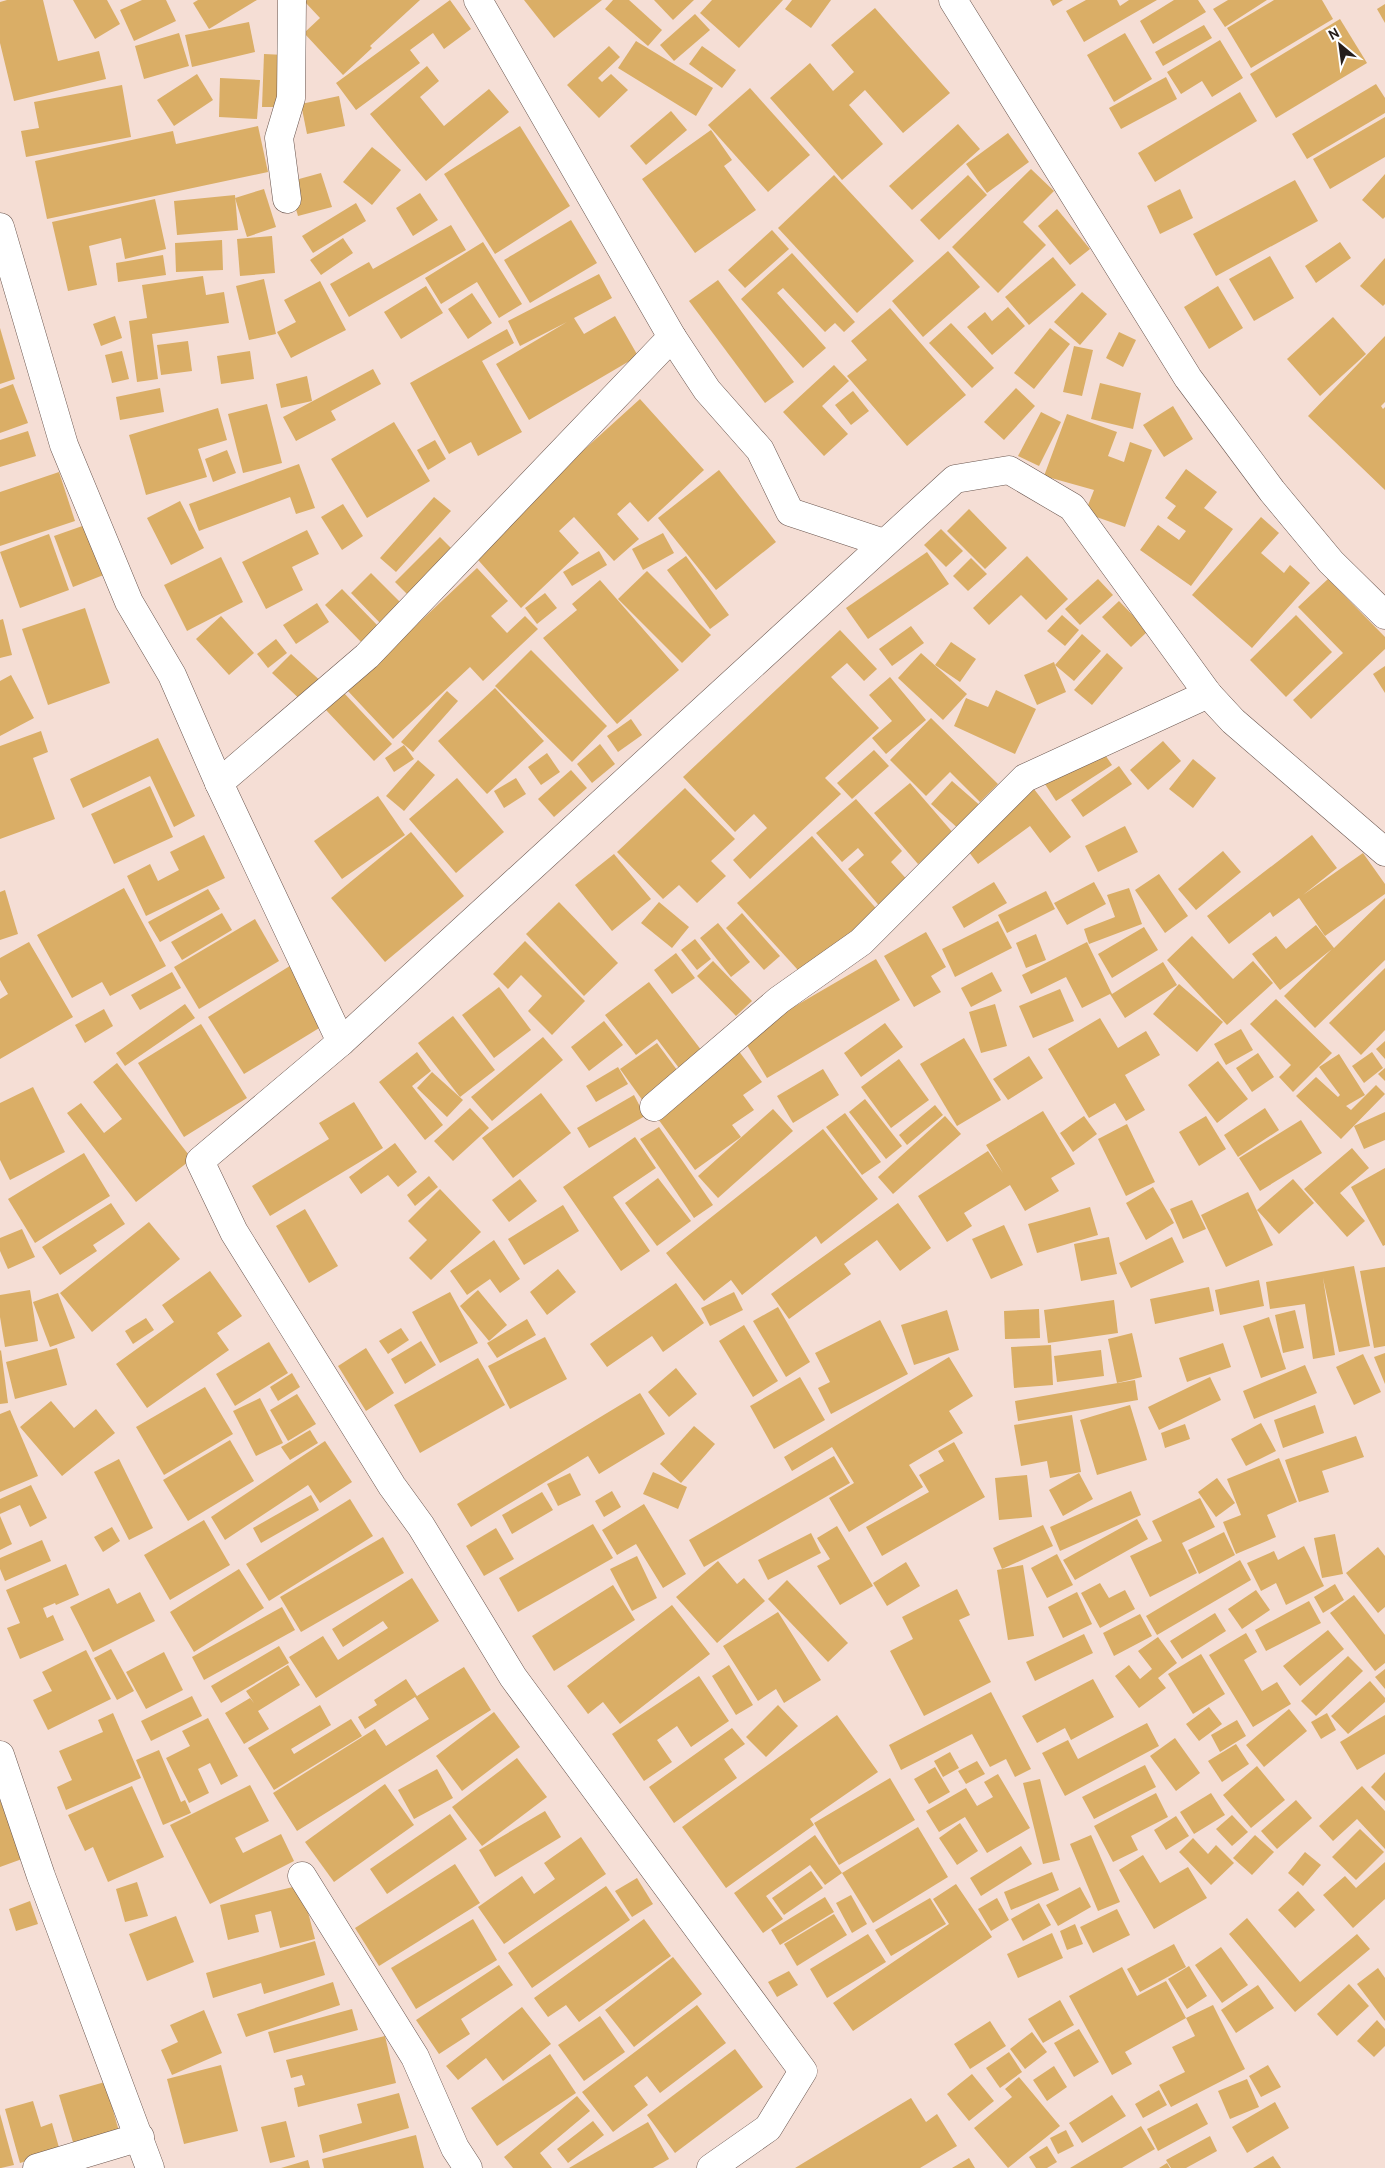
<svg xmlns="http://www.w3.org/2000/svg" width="1385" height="2168" font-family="Overpass,sans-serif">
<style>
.building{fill:#daae66}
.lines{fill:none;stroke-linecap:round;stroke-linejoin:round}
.minor-casing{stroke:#6a564f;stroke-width:29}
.minor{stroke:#fff;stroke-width:28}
</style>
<rect width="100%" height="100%" fill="#f5ded5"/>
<g class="building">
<path d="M7,0h36l15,61 41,-10 7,28 -92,22 -14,-58v-41z"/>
<path d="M73,0h34l13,24 -25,15z"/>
<path d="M142,0h24l10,21 -42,20 -14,-31z"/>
<path d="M198,0h59l-48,29 -16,-26z"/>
<path d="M307,0h113l-50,46 2,2 -29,27 -39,-42 16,-15 -15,-16z"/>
<path d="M450,0l21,29 -27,20 -11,-16 -23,17 10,13 -64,47 -20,-27z"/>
<path d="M524,0h78l-48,38z"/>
<path d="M613,0h16l33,30 -14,16 -43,-37z"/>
<path d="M654,0h40l-21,20z"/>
<path d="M712,0h71l-44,48 -39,-35z"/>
<path d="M792,0h39l-20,28 -26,-19z"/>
<path d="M1050,0h13l-10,6z"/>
<path d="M1086,0h31l3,6 9,-6h28l-73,42 -18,-31z"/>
<path d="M1174,0h24l8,12 -53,32 -13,-23z"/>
<path d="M1228,0h39l-42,27 -12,-18z"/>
<path d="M1274,0h48l11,19 -82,49 -24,-40z"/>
<path d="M1385,4v19l-8,-14z"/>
<path d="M875,8l75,85 -47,40 -38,-43 -16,15 34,39 -41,36 -72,-82 40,-35 23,28 21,-19 -23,-27z"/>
<path d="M695,14l15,16 -36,31 -14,-16z"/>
<path d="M1340,19l27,44 -91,55 -26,-44z"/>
<path d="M249,22l6,30 -63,15 -7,-32z"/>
<path d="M1204,25l8,13 -49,28 -8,-14z"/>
<path d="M179,33l10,33 -45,13 -9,-33z"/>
<path d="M1125,33l27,46 -38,23 -27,-47z"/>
<path d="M1220,40l23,38 -31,19 -10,-16 -21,13 -14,-22z"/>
<path d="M636,41l77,47 -17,28 -78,-48z"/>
<path d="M609,46l11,11 -22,21 4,4 9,-8 17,16 -29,28 -32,-33z"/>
<path d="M702,46l34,24 -14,18 -33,-24z"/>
<path d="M264,54l21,1 -3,52h-20z"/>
<path d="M427,66l12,15 -19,16 24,29 45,-37 20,23 -83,69 -56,-67z"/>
<path d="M197,74l16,26 -39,26 -17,-26z"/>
<path d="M1166,77l11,22 -56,30 -12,-21z"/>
<path d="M220,78l40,2 -3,39 -38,-2z"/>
<path d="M1376,84l9,14v15l-78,46 -15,-25z"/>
<path d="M122,85l9,52 -105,20 -5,-26 18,-3 -5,-26z"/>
<path d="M750,88l60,67 -42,37 -60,-67z"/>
<path d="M1240,92l17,29 -102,61 -17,-29z"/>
<path d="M339,96l6,30 -38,8 -6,-30z"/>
<path d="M671,111l16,19 -41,35 -16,-19z"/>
<path d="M1385,117v40l-55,32 -17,-30z"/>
<path d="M958,124l22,25 -68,61 -23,-24z"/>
<path d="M258,126l10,46 -221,47 -12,-58 138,-30 3,13z"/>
<path d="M520,126l50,80 -75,48 -51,-80z"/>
<path d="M711,130l21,30 -8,6 32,44 -61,43 -53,-74z"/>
<path d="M1008,133l21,29 -42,31 -21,-29z"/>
<path d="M372,147l29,23 -29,35 -29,-23z"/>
<path d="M1031,169l23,22 -31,31 23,23 -48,48 -46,-46z"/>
<path d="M321,173l11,34 -34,9 -10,-34z"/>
<path d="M1385,174v43l-2,2 -21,-19z"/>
<path d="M834,175l80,86 -57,52 -79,-85z"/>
<path d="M968,175l19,20 -48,45 -19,-20z"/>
<path d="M1295,180l23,41 -102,55 -23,-42z"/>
<path d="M264,189l12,38 -29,10 -12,-39z"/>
<path d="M1180,189l13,29 -33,16 -13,-28z"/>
<path d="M420,193l18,27 -25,16 -17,-28z"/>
<path d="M235,195l3,35 -61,5 -3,-34z"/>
<path d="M155,199l11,50 -41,10 -4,-21 -32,8 8,39 -29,6 -16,-69z"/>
<path d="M356,203l10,18 -53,32 -11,-17z"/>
<path d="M1057,209l33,40 -20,16 -32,-39z"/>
<path d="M571,220l26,43 -67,40 -26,-43z"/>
<path d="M451,225l15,25 -117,67 -19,-33 39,-22 4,7z"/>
<path d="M772,230l17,19 -44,39 -17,-18z"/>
<path d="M272,236l3,37 -35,3 -3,-37z"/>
<path d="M343,238l10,15 -32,22 -11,-15z"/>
<path d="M222,240l1,30 -47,2 -1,-29z"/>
<path d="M483,242l39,62 -23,14 -22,-36 -36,22 -16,-26z"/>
<path d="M1340,242l11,16 -35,25 -11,-17z"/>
<path d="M948,251l32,36 -57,50 -31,-36z"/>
<path d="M792,253l63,69 -11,10 -9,-9 -10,9 -42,-44 -6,5 49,55 -23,20 -62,-69z"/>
<path d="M163,255l3,20 -48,7 -2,-19z"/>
<path d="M1270,256l24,42 -40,23 -25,-42z"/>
<path d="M1053,257l23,28 -47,40 -24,-28z"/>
<path d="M1385,258v46l-2,2 -23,-20z"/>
<path d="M599,274l13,24 -38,20 10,16 31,-18 23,40 -109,64 -33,-56 71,-42 -47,24 -12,-25z"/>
<path d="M203,276l3,19 18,-3 5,31 -77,11 6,45 -21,3 -8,-61 18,-3 -5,-33z"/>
<path d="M264,279l12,55 -27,6 -13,-54z"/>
<path d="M718,280l76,102 -29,21 -76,-102z"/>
<path d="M320,281l26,49 -55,28 -14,-26 19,-10 -12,-22z"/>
<path d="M426,286l17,27 -42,26 -17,-27z"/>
<path d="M1218,286l25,42 -34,21 -25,-42z"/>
<path d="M1082,292l25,22 -27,31 -26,-23z"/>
<path d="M472,293l20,30 -24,16 -20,-30z"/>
<path d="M1008,307l17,19 -33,29 -25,-28 18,-15 7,9z"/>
<path d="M890,308l76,87 -59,51 -60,-70 20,-16 -16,-19z"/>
<path d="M115,316l7,22 -21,8 -8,-22z"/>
<path d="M1333,317l33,37 -46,42 -33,-37z"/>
<path d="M951,323l43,45 -22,20 -43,-45z"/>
<path d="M0,328l15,51 -15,5z"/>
<path d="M1050,328l20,16 -36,45 -20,-16z"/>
<path d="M507,329l7,14 -32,18 40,71 -44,24 -7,-14 -22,12 -39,-71z"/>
<path d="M1119,332l17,8 -13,27 -17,-9z"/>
<path d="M1385,336v66l-4,4 2,3 2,-2v83l-77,-74z"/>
<path d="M188,341l4,30 -31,4 -4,-30z"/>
<path d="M1074,346l19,4 -11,46 -19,-4z"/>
<path d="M122,351l7,28 -17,4 -7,-28z"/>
<path d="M250,351l4,28 -33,5 -4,-28z"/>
<path d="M834,365l15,16 -27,25 26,28 -24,22 -41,-44z"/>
<path d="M373,369l8,15 -50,27 5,9 -40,21 -13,-24z"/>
<path d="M307,376l5,25 -31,7 -5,-24z"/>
<path d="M1100,383l41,10 -8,36 -42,-10z"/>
<path d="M13,384l15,39 -28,10v-44z"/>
<path d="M160,388l4,24 -44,8 -4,-23z"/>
<path d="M1016,388l19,18 -31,34 -20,-18z"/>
<path d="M853,391l16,20 -18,14 -16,-20z"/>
<path d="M640,399l64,71 -56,52 -18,-20 -13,12 22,25 -25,22 -40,-44 -15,14 20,22 -58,55 -50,-56z"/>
<path d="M267,404l15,59 -39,10 -15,-59z"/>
<path d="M1173,406l20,33 -29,18 -21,-32z"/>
<path d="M218,408l9,32 -29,9 9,28 -61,18 -17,-60z"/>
<path d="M1041,412l20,10 -22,44 -21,-10z"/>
<path d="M1067,414l50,18 -9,24 16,6 6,-20 22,8 -27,77 -40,-14 9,-23 -50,-14z"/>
<path d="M394,422l36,59 -63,37 -36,-59z"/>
<path d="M28,431l8,25 -36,11v-27z"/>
<path d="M435,440l11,19 -18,11 -11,-20z"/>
<path d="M227,450l9,23 -23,9 -8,-23z"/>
<path d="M299,464l16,44 -19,6 -6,-17 -91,34 -10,-27z"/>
<path d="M1186,469l31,23 -13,16 29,21 -42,57 -51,-36 18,-25 21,15 7,-9 -19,-13 9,-12 -11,-8z"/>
<path d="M719,470l57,72 -60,48 -58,-72z"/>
<path d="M59,472l16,49 -75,25v-54z"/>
<path d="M434,497l17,14 -55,61 -16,-14z"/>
<path d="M180,501l24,47 -33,17 -24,-47z"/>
<path d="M343,504l20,32 -21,14 -21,-33z"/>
<path d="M969,509l38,39 -22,21 -38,-38z"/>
<path d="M1261,517l18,16 -18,20 23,20 6,-8 20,18 -58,65 -60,-53z"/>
<path d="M88,524l18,50 -33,13 -19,-51z"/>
<path d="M941,529l22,22 -17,16 -22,-22z"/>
<path d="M307,530l12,24 -27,13 11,23 -37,19 -24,-47z"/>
<path d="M663,533l11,20 -31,17 -11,-21z"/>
<path d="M49,534l20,56 -49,18 -20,-56z"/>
<path d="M440,537l18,18 -45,45 -18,-18z"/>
<path d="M599,551l8,14 -35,21 -9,-14z"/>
<path d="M927,552l22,32 -81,55 -22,-31z"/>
<path d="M686,556l43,59 -19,14 -43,-59z"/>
<path d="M1027,556l41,43 -22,21 -25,-25 -32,30 -16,-17z"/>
<path d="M221,557l22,45 -56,29 -23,-46z"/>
<path d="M971,558l16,16 -19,17 -15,-15z"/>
<path d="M477,568l31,33 -17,15 16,17 18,-17 13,13 -55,52 -13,-14 -77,72 -46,-49z"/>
<path d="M647,571l64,64 -29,28 -64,-64z"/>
<path d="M371,573l32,32 -21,20 -31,-32z"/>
<path d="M1098,579l15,16 -33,30 -15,-16z"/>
<path d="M1328,579l57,58v12l-74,70 -18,-19 50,-47 -45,-46z"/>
<path d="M600,580l79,90 -62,54 -74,-86 34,-28 -5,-6z"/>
<path d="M342,589l37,38 -16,17 -38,-39z"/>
<path d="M545,593l12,15 -20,16 -12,-16z"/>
<path d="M1119,601l29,30 -17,16 -29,-30z"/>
<path d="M317,603l12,19 -33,22 -13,-19z"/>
<path d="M85,608l25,75 -62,22 -26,-76z"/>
<path d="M1062,615l17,15 -14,16 -18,-15z"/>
<path d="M1296,615l36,37 -46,45 -36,-37z"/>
<path d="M221,616l33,37 -25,22 -33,-36z"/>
<path d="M3,619l9,36 -12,3v-38z"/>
<path d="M911,626l13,17 -32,23 -13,-17z"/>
<path d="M840,630l37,39 -13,12 -17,-18 -16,14 48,51 -54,50 16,16 -91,85 -17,-19 34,-32 -13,-14 -19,18 -52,-55z"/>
<path d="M1082,634l19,17 -27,30 -19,-16 11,27 -29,13 -13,-30 30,-13 1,3z"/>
<path d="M276,639l11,14 -19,15 -11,-14z"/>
<path d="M951,642l25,17 -16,23 -25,-17z"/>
<path d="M531,650l76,76 -35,36 -77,-76z"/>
<path d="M921,653l46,41 -24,26 -45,-42z"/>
<path d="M1107,653l16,15 -31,37 -18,-15z"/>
<path d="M291,654l34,31 -19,20 -34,-32z"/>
<path d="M1385,666v27l-12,-19z"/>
<path d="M11,675l23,43 -34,18v-55z"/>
<path d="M890,677l36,43 -40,34 -14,-16 20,-17 -23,-26z"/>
<path d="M495,688l49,53 -57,53 -49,-53z"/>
<path d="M996,690l40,19 -21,45 -61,-28 12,-28 22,9z"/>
<path d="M447,691l11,10 -45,51 -12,-10z"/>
<path d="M344,693l48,51 -18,17 -48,-51z"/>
<path d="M931,718l67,66 -18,18 -30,-30 -24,24 -36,-36z"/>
<path d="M631,719l11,16 -24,17 -11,-16z"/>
<path d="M41,731l7,21 -15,6 22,61 -55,20v-93z"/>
<path d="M158,738l37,78 -21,11 -24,-51 -67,32 -13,-29z"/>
<path d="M1163,741l18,20 -33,29 -18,-20z"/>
<path d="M600,744l15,20 -23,19 -15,-19z"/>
<path d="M404,745l10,14 -20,13 -9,-14z"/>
<path d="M1099,746l13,19 -56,36 -13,-20z"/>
<path d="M874,750l15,16 -37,33 -15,-16z"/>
<path d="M547,753l13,19 -19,13 -13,-18z"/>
<path d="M1193,759l23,19 -23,30 -24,-19z"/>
<path d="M418,760l17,15 -31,36 -18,-15z"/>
<path d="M1119,766l13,18 -49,33 -12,-17z"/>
<path d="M571,770l16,18 -33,29 -16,-18z"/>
<path d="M457,778l47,54 -48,41 -47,-54z"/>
<path d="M516,778l10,16 -22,14 -10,-17z"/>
<path d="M952,781l31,27 -22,23 -30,-27z"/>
<path d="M910,783l44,51 -36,30 -44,-51z"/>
<path d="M150,786l23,51 -59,27 -23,-50z"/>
<path d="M685,788l50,51 -24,22 15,15 -29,27 -18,-18 -16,14 -46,-47z"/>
<path d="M1034,789l37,48 -21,16 -20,-27 -52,38 -16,-21z"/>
<path d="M378,796l27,39 -63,44 -28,-38z"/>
<path d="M856,799l46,52 -11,11 20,22 -29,25 -34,-40 16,-14 -6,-7 -16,14 -26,-29z"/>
<path d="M1125,826l13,26 -40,20 -13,-26z"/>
<path d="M411,832l53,64 -79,66 -54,-64z"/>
<path d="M204,835l21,43 -79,38 -19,-40 23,-12 8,17 21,-11 -9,-18z"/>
<path d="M1312,835l25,33 -34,27 60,-42 22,31v10l-60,42 -26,-38 -26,19 -3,-5 -41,32 -22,-28z"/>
<path d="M812,836l69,78 -74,66 -70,-77z"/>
<path d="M1223,851l18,21 -45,38 -18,-21z"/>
<path d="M614,854l37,45 -39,32 -37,-46z"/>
<path d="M1159,874l29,42 -23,17 -30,-43z"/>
<path d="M994,882l13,21 -43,25 -12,-21z"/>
<path d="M1094,882l12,22 -39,21 -13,-22z"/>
<path d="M124,888l42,78 -56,30 -8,-14 -30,16 -35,-63z"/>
<path d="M1129,888l13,36 -53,20 -5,-15 31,-12 -8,-22z"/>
<path d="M208,889l12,20 -60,33 -12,-20z"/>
<path d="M5,890l13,44 -18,6v-48z"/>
<path d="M1046,891l9,18 -48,24 -9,-18z"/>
<path d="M1385,898v62l-70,68 -31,-32 48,-47 -52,41 -28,-36 24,-18 10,13 30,-24 18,23z"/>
<path d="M559,902l59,61 -34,33 -58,-62z"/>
<path d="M659,902l30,25 -17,21 -31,-25z"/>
<path d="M222,913l10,17 -50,30 -11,-18z"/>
<path d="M742,913l38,43 -16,14 -38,-42z"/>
<path d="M255,919l24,42 -80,48 -25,-42z"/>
<path d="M998,921l14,27 -57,29 -13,-28z"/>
<path d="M718,923l32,39 -19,15 -31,-39z"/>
<path d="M1144,927l14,23 -46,28 -14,-24z"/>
<path d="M926,932l20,35 -15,9 10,16 -27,15 -30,-51z"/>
<path d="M1036,934l10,26 -20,8 -10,-25z"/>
<path d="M1192,936l41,43 20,-18 20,22 -46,42 -60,-65z"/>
<path d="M695,939l16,20 -14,11 -16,-20z"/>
<path d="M525,941l60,60 -33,34 -24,-24 14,-15 -21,-21 -13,14 -15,-15z"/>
<path d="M29,942l44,75 -73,42v-60l8,-5 -8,-14v-22z"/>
<path d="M1087,942l25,52 51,-32 14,23 -52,33 -15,-24 -28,14 -16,-31 -35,17 -9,-19z"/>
<path d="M676,953l19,25 -23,16 -18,-24z"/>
<path d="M876,959l24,41 -133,78 -25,-41z"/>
<path d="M713,961l39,40 -16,15 -39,-40z"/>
<path d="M293,964l36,58 -85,52 -36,-57z"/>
<path d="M1385,968v62l-24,25 -32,-32z"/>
<path d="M172,972l9,16 -41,22 -9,-15z"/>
<path d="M992,972l10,19 -31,16 -10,-19z"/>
<path d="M649,982l56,73 -23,17 -25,-33 -21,16 -31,-40z"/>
<path d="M1179,984l44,38 -26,30 -44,-38z"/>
<path d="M499,987l32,43 -37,28 -32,-43z"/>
<path d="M1060,989l14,32 -41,17 -14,-32z"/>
<path d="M1276,999l56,54 -39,39 -14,-15 12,-12 -41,-41z"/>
<path d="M185,1004l10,14 -70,48 -9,-13z"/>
<path d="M995,1004l12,42 -26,7 -12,-41z"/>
<path d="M104,1009l9,17 -28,17 -10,-18z"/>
<path d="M453,1016l42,54 -35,27 -42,-54z"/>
<path d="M1100,1018l18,30 28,-17 14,24 -35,20 20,35 -19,11 -11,-18 -26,15 -41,-69z"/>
<path d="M604,1021l19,24 -34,26 -18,-24z"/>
<path d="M885,1023l18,24 -42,30 -17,-24z"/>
<path d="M201,1024l46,74 -63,39 -46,-74z"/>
<path d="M1241,1029l12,21 -27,15 -12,-21z"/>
<path d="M543,1037l20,23 -71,61 -21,-24z"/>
<path d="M964,1038l37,62 -44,26 -37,-62z"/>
<path d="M1385,1041v18l-9,-10z"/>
<path d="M657,1043l23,31 -37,27 -23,-32z"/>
<path d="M738,1050l24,32 -19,13 11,15 -22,15 9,12 -46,33 -42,-58z"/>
<path d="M417,1052l14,19 -19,15 31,39 -18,15 -46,-58z"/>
<path d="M1372,1052l11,16 -19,15 -12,-17z"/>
<path d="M1258,1053l16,24 -22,15 -16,-24z"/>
<path d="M1339,1054l26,41 -19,11 5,4 25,-25 9,9 -44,45 -45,-43 20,-19 22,20 2,-2 -21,-28z"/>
<path d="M1029,1056l14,22 -35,22 -15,-21z"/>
<path d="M899,1059l30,41 -38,28 -30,-41z"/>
<path d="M1218,1061l30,38 -31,24 -29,-38z"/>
<path d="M117,1063l75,96 -56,43 -69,-89 14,-10 23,30 18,-14 -29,-37z"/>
<path d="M618,1067l10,17 -32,18 -10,-16z"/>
<path d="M1385,1068v13l-7,-7z"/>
<path d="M823,1069l16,26 -46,28 -16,-27z"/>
<path d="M432,1072l31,28 -16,17 -30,-29z"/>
<path d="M33,1087l32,65 -55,28 -10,-20v-57z"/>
<path d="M541,1093l30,40 -58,45 -31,-40z"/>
<path d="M634,1095l11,21 -56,32 -12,-20z"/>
<path d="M865,1099l37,47 -16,13 -37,-47z"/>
<path d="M354,1102l29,46 -113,68 -18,-30 77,-47 -10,-16z"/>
<path d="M935,1105l8,10 -36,30 -8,-10z"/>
<path d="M470,1108l19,20 -36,33 -19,-20z"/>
<path d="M1265,1108l14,22 -41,27 -14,-22z"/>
<path d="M773,1109l20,22 -75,67 -20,-22z"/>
<path d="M1043,1111l32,53 -24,14 8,13 -34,20 -15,-26 -46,28 8,13 -25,16 -29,-46 70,-45 15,22 -17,-28z"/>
<path d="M1385,1112v28l-21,9 -10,-23z"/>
<path d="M845,1113l36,49 -19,13 -36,-48z"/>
<path d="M945,1116l16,18 -68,60 -15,-17z"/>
<path d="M1084,1116l13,18 -24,18 -13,-19z"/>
<path d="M1206,1116l20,33 -27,17 -20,-34z"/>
<path d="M1301,1120l21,33 -62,38 -21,-33z"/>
<path d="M1127,1124l28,58 -29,14 -28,-57z"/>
<path d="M659,1127l54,78 -19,13 -54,-79z"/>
<path d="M823,1129l55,70 -57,45 -5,-8 -74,59 -11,-15 -27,21 -38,-48z"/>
<path d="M635,1137l21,31 -43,29 37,54 -29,20 -58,-84z"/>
<path d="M395,1143l22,29 -19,15 -10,-12 -27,19 -12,-17z"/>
<path d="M1352,1148l17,20 -29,25 25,28 -18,16 -43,-48z"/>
<path d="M84,1153l26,43 -75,47 -27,-44z"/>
<path d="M1385,1168v77l-2,1 -32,-59z"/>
<path d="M429,1176l9,11 -23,19 -8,-11z"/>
<path d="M658,1178l33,43 -34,25 -32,-43z"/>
<path d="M520,1179l17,22 -28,21 -17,-22z"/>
<path d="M1293,1179l21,24 -35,31 -22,-24z"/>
<path d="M1153,1187l21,36 -28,17 -20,-37z"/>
<path d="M440,1189l41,43 -50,48 -22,-22 18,-18 -19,-19z"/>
<path d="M1248,1192l25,53 -47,22 -25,-52z"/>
<path d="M1192,1200l14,29 -23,10 -13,-30z"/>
<path d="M111,1203l14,21 -32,21 4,6 -37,24 -18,-28z"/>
<path d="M898,1203l33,45 -31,23 -23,-31 -33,24 7,10 -62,45 -18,-25z"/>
<path d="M563,1205l16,26 -55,34 -16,-26z"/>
<path d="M1090,1207l8,28 -61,18 -9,-29z"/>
<path d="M305,1209l33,57 -29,17 -33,-57z"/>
<path d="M149,1222l31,37 -88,73 -32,-39z"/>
<path d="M1004,1225l19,40 -32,14 -19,-40z"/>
<path d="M22,1229l13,28 -27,12 -8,-18v-13z"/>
<path d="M1109,1237l8,37 -36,7 -7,-37z"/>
<path d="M1172,1237l12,25 -53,26 -12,-25z"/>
<path d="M494,1240l26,39 -20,14 -10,-14 -23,16 -17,-24z"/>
<path d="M1354,1266l16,80 -31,6 -16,-74 12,77 -22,4 -8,-55 -35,5 -4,-27z"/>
<path d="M1385,1267v79l-11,2 -14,-77z"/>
<path d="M558,1269l18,23 -29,23 -17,-23z"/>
<path d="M210,1271l32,45 -25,17 12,17 -82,58 -31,-44 58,-42 -12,-17z"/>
<path d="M1259,1280l5,26 -44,9 -5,-25z"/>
<path d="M676,1283l28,40 -41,29 -11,-16 -45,31 -17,-23z"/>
<path d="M1209,1287l5,24 -59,13 -5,-25z"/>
<path d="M30,1290l8,51 -33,6 -5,-30v-22z"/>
<path d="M478,1290l29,35 -18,16 -29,-35z"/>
<path d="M450,1292l28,51 -38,20 -28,-51z"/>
<path d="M734,1292l9,18 -33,16 -9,-18z"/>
<path d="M58,1293l17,45 -25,9 -17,-45z"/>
<path d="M1114,1300l4,33 -70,10 -4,-33z"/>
<path d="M778,1307l32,55 -24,15 -33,-56z"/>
<path d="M1039,1309l1,29 -35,1 -1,-28z"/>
<path d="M947,1310l12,40 -45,15 -13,-40z"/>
<path d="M1295,1310l9,38 -21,5 -8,-38z"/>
<path d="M1269,1317l17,52 -25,9 -18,-52z"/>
<path d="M146,1318l8,12 -21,14 -8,-13z"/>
<path d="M527,1319l9,16 -39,23 -10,-15z"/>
<path d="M880,1320l28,54 -77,40 -13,-26 12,-6 -15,-29z"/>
<path d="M744,1325l34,56 -25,16 -34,-56z"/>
<path d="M401,1328l8,12 -21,14 -9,-13z"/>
<path d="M1132,1333l10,44 -25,6 -9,-44z"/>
<path d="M545,1337l22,42 -57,30 -22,-43z"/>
<path d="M421,1341l15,24 -31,19 -14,-25z"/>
<path d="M269,1342l19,31 -53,33 -19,-32z"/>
<path d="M1223,1343l8,24 -44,15 -8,-24z"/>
<path d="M1051,1345l2,40 -39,3 -3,-41z"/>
<path d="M57,1348l10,37 -52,14 -9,-37z"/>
<path d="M366,1348l28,45 -28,18 -28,-45z"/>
<path d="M1,1350l7,53 -8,1v-53z"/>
<path d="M1101,1350l3,26 -47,6 -3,-26z"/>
<path d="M1385,1353v31l-11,-27z"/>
<path d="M1363,1354l18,38 -27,13 -18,-38z"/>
<path d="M949,1357l24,39 -24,15 14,22 -54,32 14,22 -74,45 -20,-34 25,-15 -22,-36 -40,24 -8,-14z"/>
<path d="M478,1358l27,47 -85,48 -26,-48z"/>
<path d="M1305,1365l12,28 -63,26 -11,-28z"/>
<path d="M676,1368l21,26 -28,23 -21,-25z"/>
<path d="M292,1373l8,14 -22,14 -8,-14z"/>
<path d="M800,1377l25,43 -51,29 -24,-43z"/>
<path d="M1210,1377l11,23 -62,30 -11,-23z"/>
<path d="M1135,1380l3,20 -120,21 -3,-20z"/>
<path d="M205,1387l28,47 -69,41 -28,-48z"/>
<path d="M640,1393l25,41 -66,40 -11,-18 -117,71 -14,-23z"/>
<path d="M297,1394l19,30 -28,17 -18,-31z"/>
<path d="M260,1398l23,45 -27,13 -23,-45z"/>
<path d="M51,1401l23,27 22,-19 19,24 -53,43 -42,-49z"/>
<path d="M1130,1405l17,55 -50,15 -17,-55z"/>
<path d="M1315,1405l9,28 -41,15 -9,-28z"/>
<path d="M10,1410l28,66 -38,16v-78z"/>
<path d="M1072,1415l9,57 -31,6 -3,-17 -26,5 -7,-41z"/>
<path d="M1261,1423l15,28 -30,15 -15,-27z"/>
<path d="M1185,1424l5,15 -25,9 -4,-15z"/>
<path d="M694,1426l21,18 -34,39 -21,-19z"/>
<path d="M310,1430l8,13 -28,17 -9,-13z"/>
<path d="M1356,1436l8,21 -42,14 7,21 -30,10 -14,-42z"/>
<path d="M230,1440l24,41 -66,40 -25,-41z"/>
<path d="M325,1441l27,41 -32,21 -12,-18 -83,55 -14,-23z"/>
<path d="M954,1442l31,55 -103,59 -16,-29 63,-35 -10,-17 25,-14 -6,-10z"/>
<path d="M834,1456l16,27 -146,84 -15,-27z"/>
<path d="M1279,1458l18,44 -30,13 9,22 -40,17 -13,-32 18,-7 -14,-36z"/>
<path d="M119,1459l34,69 -24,12 -35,-68z"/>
<path d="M653,1472l34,15 -9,22 -35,-15z"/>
<path d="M570,1473l11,22 -23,11 -11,-22z"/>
<path d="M1079,1473l14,26 -30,17 -14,-26z"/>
<path d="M1027,1475l5,42 -33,3 -4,-42z"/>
<path d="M1217,1478l18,25 -19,14 -18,-25z"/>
<path d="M31,1485l16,33 -17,9 -10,-22 -20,9v-15z"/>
<path d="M612,1491l9,16 -17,10 -9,-16z"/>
<path d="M1131,1491l10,24 -81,36 -10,-24z"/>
<path d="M542,1492l11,18 -41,24 -10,-19z"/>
<path d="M311,1495l8,15 -58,33 -8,-15z"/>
<path d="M1200,1498l15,29 -33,16 15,30 -47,24 -20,-41 32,-15 -10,-20z"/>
<path d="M350,1499l23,37 -104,65 -23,-37z"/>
<path d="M644,1504l42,70 -23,14 -27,-44 -19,11 -15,-25z"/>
<path d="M0,1516l12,28 -12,6z"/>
<path d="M1137,1519l11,20 -73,41 -12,-20z"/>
<path d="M204,1520l26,45 -60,35 -26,-45z"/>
<path d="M593,1524l20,34 -95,54 -19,-34z"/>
<path d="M1043,1525l10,21 -51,23 -9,-21z"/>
<path d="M837,1526l36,60 -33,19 -23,-39 13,-7 -13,-21z"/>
<path d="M112,1527l8,14 -17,11 -9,-15z"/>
<path d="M496,1528l18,31 -30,17 -18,-30z"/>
<path d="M1224,1532l11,23 -36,19 -11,-24z"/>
<path d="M811,1533l10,20 -53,27 -10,-20z"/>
<path d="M1335,1534l8,40 -21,4 -8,-40z"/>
<path d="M383,1537l21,36 -103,59 -21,-35z"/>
<path d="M42,1540l9,21 -46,20 -5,-12v-11z"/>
<path d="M1304,1546l20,40 -38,19 -10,-22 -15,8 -14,-28 27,-12 4,9z"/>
<path d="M1378,1547l7,9v51l-7,6 -32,-40z"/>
<path d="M1057,1554l16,31 -26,13 -16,-30z"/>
<path d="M637,1556l20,42 -25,13 -22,-42z"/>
<path d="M1240,1560l11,20 -94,55 -11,-19z"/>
<path d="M718,1561l19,23 7,-6 21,23 -48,42 -41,-46z"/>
<path d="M906,1562l14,24 -33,20 -14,-23z"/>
<path d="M66,1564l13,31 -23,10 -1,-2 -12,5 4,10 6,-3 11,25 -44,19 -13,-31 13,-5 -14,-33z"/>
<path d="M1023,1565l11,71 -26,4 -11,-70z"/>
<path d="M239,1569l25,39 -70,44 -24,-40z"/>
<path d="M412,1578l27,43 -123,77 -27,-41 34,-21 15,24 50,-32 -5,-7 -40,26 -11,-18z"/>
<path d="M787,1580l61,63 -20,19 -60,-63z"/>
<path d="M1100,1583l9,15 16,-8 10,19 -35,19 -19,-35z"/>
<path d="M1335,1584l9,16 -21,13 -9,-16z"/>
<path d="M613,1585l22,35 -81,51 -22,-35z"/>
<path d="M109,1588l8,16 23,-12 15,29 -62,31 -23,-45z"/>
<path d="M957,1589l13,26 -11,5 32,62 -67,34 -34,-65 23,-12 -11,-22z"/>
<path d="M1256,1590l14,20 -28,19 -14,-20z"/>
<path d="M1077,1592l15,32 -29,14 -15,-31z"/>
<path d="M1354,1595l31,40v28l-10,8 -45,-58z"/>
<path d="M1309,1601l12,22 -55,28 -11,-21z"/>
<path d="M672,1605l38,49 -90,70 -17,-22 -15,12 -21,-28z"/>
<path d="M282,1607l13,23 -91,50 -12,-23z"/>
<path d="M778,1612l43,68 -37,23 -8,-14 -18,12 -35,-55z"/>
<path d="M1215,1613l11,18 -44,28 -12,-18z"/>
<path d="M1140,1614l12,22 -38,20 -11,-23z"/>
<path d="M1328,1630l16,19 -44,37 -17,-20z"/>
<path d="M1246,1633l11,19 -13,8 18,31 15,-9 14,22 -38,23 -44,-72z"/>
<path d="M1084,1634l9,19 -58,28 -9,-19z"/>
<path d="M1158,1637l19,26 -19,15 8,10 -27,20 -24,-32 14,-11 11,14 12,-10 -14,-18z"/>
<path d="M279,1646l10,17 -68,40 -10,-17z"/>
<path d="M111,1649l23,42 -17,9 -23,-42z"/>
<path d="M86,1650l25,49 -63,31 -15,-30 19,-9 -10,-19z"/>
<path d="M164,1652l19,38 -37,19 -20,-37z"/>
<path d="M1201,1654l24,40 -32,20 -25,-40z"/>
<path d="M1348,1656l15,15 -47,45 -15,-15z"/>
<path d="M288,1665l12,20 -42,26 11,18 -25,15 -19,-31 25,-15 4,5 -8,-12z"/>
<path d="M729,1665l24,40 -17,10 -24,-39z"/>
<path d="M464,1667l27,43 -194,121 -24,-38 102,-64 11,17 43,-27 -14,-22 -50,32 -7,-12 19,-12 -3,-5 32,-21 11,17z"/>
<path d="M1385,1669v20l-10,-12z"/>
<path d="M699,1676l30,45 -38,26 -14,-21 -20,14 15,22 -28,19 -32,-47z"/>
<path d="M1093,1679l21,38 -43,23 -6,-12 -28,15 -15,-27z"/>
<path d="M1370,1681l15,17v4l-37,32 -17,-18z"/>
<path d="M991,1692l40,77 -16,8 -9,-18 -16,8 -18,-33 -71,36 -12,-25z"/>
<path d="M192,1696l10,20 -51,25 -10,-20z"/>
<path d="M320,1705l11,20 -40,24 3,5 57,-35 11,17 -88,54 -26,-42z"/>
<path d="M778,1705l20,21 -32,31 -20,-20z"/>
<path d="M1209,1707l13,17 -23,17 -13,-17z"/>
<path d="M1289,1709l18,22 -43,36 -18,-22z"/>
<path d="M494,1712l26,35 -58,44 -26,-35z"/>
<path d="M113,1713l28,65 -75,32 -9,-23 15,-7 -13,-29 44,-19 -5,-12z"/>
<path d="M1327,1713l9,17 -15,9 -10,-17z"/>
<path d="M837,1715l41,57 -68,47 4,6 -88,63 -44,-61z"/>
<path d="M1385,1715v39l-28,16 -17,-28z"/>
<path d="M208,1718l30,58 -17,9 -11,-22 -12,6 11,24 -20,10 -23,-45 24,-12 -8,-15z"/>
<path d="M1237,1720l9,16 -26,16 -9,-17z"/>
<path d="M1147,1723l12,23 -94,50 -23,-43 26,-13 10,19z"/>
<path d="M732,1728l13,16 -21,15 13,19 -63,45 -25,-36z"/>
<path d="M1175,1738l25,35 -24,18 -26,-35z"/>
<path d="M1236,1744l13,20 -27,18 -14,-21z"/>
<path d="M159,1750l22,52 4,-2 6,13 -28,12 -27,-65z"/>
<path d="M950,1752l9,16 -16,9 -9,-16z"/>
<path d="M517,1758l30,39 -65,49 -30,-39z"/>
<path d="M977,1761l8,13 -19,10 -8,-13z"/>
<path d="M1145,1765l11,22 -62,32 -12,-22z"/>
<path d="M1257,1766l28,34 -34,28 -28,-33z"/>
<path d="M935,1767l15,25 -21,12 -15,-25z"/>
<path d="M437,1769l16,29 -39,21 -16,-29z"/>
<path d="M1385,1772v29l-14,-14z"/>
<path d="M998,1774l32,54 -43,25 -22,-36 -26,15 -13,-21 40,-23 11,18 16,-9 -9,-15z"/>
<path d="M890,1778l25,42 -76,45 -25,-42z"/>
<path d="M1040,1779l20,81 -17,4 -20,-81z"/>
<path d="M385,1784l29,41 -80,57 -29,-40z"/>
<path d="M250,1785l19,36 -34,17 8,15 38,-19 13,27 -84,43 -40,-79z"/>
<path d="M132,1786l32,71 -56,25 -15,-35 -8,4 -17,-36z"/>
<path d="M1362,1786l23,25v38l-28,-30 -24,22 -14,-15z"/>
<path d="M1156,1793l12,24 -37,19 7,14 -25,12 -19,-36z"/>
<path d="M1211,1793l14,22 -31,19 -14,-22z"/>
<path d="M0,1800l22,59 -22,8z"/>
<path d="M1296,1800l16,18 -35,31 -16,-18z"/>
<path d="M545,1811l16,26 -66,40 -16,-27z"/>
<path d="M450,1814l17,25 -80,55 -17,-25z"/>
<path d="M1232,1815l16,17 -16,14 -16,-17z"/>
<path d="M1176,1816l13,20 -23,14 -12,-20z"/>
<path d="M960,1823l18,28 -21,14 -18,-27z"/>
<path d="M918,1827l30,50 -75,46 -31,-50z"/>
<path d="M1360,1829l24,23 -28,28 -24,-23z"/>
<path d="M815,1835l27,38 -17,12 -15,-20 -44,31 17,23 -20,14 -29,-40z"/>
<path d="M1091,1835l29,67 -22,9 -28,-67z"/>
<path d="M1255,1835l19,17 -22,23 -19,-17z"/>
<path d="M581,1837l25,37 -102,70 -26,-37 44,-31 12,18 21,-15 -11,-16z"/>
<path d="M1193,1838l15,16 8,-9 18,18 -23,22 -32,-33z"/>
<path d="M1021,1846l11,18 -51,32 -11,-18z"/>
<path d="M1305,1852l16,13 -18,21 -15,-13z"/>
<path d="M1143,1855l17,28 28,-16 19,31 -53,31 -35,-59z"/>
<path d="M1385,1862v37l-32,29 -30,-33 22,-19 11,12z"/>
<path d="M455,1864l25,39 -101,63 -24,-38z"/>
<path d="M811,1871l12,17 -39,27 -12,-17z"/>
<path d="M1052,1872l7,18 -48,20 -7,-18z"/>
<path d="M637,1878l16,26 -21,13 -17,-26z"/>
<path d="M137,1882l11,34 -23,6 -9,-33z"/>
<path d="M956,1884l36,53 -139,94 -20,-28 116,-79 -16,-25z"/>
<path d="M301,1885l14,54 -35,9 -9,-37 -16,4 4,17 -31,8 -8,-35z"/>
<path d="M606,1886l24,34 -98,68 -24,-35z"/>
<path d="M1080,1887l11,20 -33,19 -12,-21z"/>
<path d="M1298,1891l17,19 -20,18 -17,-18z"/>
<path d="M851,1895l16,29 -15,9 -16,-30z"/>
<path d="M825,1897l9,15 -54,33 -9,-15z"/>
<path d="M930,1898l16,26 -55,32 -16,-26z"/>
<path d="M997,1898l12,22 -18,11 -13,-22z"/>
<path d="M30,1901l8,23 -22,7 -7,-22z"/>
<path d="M1039,1903l12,22 -28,16 -12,-22z"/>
<path d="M1117,1909l13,26 -37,18 -13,-26z"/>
<path d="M834,1914l13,21 -50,31 -13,-22z"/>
<path d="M176,1916l18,46 -47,19 -18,-47z"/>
<path d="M1247,1918l53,64 57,-48 13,15 -75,63 -66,-78z"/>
<path d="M473,1919l24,41 -81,49 -25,-41z"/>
<path d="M644,1919l27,37 -92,66 -13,-17 -18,12 -14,-19z"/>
<path d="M1075,1924l8,20 -16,6 -7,-19z"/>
<path d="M1052,1933l11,25 -45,20 -11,-24z"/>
<path d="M868,1934l18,28 -59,36 -17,-29z"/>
<path d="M315,1941l10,34 -61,19 -3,-11 -48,15 -7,-25z"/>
<path d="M1174,1944l12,23 -46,25 -13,-23z"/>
<path d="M1221,1947l27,38 -26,18 -27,-38z"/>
<path d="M673,1957l29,37 -68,53 -29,-37z"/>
<path d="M499,1965l14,20 -52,34 9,15 -31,20 -23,-34z"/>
<path d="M1189,1966l18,30 -20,13 -19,-30z"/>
<path d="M1122,1967l15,29 29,-15 20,37 -61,34 7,12 -20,11 -43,-79z"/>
<path d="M1378,1968l7,10v43l-28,-37z"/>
<path d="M789,1971l9,14 -21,12 -9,-15z"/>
<path d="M333,1982l7,23 -94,32 -9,-23z"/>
<path d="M1349,1984l20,22 -32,30 -20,-22z"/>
<path d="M1258,1985l16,23 -38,25 -15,-23z"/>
<path d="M1060,2000l14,25 -31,18 -15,-24z"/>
<path d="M697,2005l29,38 -66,50 -13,-17 -13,10 14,19 -35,27 -31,-40z"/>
<path d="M1213,2005l32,64 -74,38 -12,-22 26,-13 -13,-25 23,-11 -9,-18z"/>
<path d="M522,2007l29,37 -48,37 -17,-23 -28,22 -12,-14z"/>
<path d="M352,2009l6,21 -84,23 -6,-21z"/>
<path d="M204,2010l18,43 -50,22 -11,-25 17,-8 -8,-17z"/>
<path d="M600,2016l25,36 -41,29 -26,-36z"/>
<path d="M1377,2020l8,9v17l-11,11 -17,-16z"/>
<path d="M990,2021l16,25 -36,23 -16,-25z"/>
<path d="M1079,2029l20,33 -25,15 -20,-34z"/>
<path d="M1032,2032l15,20 -22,17 -15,-20z"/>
<path d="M385,2036l11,47 -98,24 -4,-19 11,-3 -3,-10 -11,3 -5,-18z"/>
<path d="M735,2049l28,38 -88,66 -28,-38z"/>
<path d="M1009,2052l13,20 -22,16 -14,-20z"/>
<path d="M550,2054l26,39 -79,53 -26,-38z"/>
<path d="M221,2065l17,66 -54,13 -17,-65z"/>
<path d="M1268,2065l13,22 -20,10 -12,-21z"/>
<path d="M1054,2066l13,21 -20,14 -14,-21z"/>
<path d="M972,2074l22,27 -25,20 -22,-27z"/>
<path d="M1019,2077l41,49 -52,42 -34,-40 38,-31 -7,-8z"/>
<path d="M1247,2079l12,28 -29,12 -12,-28z"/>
<path d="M105,2082l15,53 -45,14 -16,-54z"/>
<path d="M1159,2090l8,15 -24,13 -8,-14z"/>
<path d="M399,2093l10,35 -86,25 -4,-18 43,-12 -5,-19z"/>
<path d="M1112,2095l14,21 -44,27 -13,-20z"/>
<path d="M577,2096l13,15 -50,42 12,15h-39l-9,-11z"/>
<path d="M911,2098l15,24 11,-8 20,32 -37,22h-125z"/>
<path d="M33,2101l8,26 11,-4 8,28 -40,12 -15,-54z"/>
<path d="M1275,2102l14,26 -42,25 -15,-26z"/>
<path d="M1197,2103l11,21 -50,27 -11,-22z"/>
<path d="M0,2114l14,51 -13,3h-1z"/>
<path d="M286,2121l9,36 -25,6 -9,-36z"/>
<path d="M593,2121l11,14 -36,28 -11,-14z"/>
<path d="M648,2122l21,37 -16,9h-84z"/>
<path d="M1141,2126l14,23 -33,19h-52z"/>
<path d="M1066,2130l8,16 -16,8 -8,-16z"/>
<path d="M416,2135l8,33h-100l-2,-9z"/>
<path d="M1210,2136l7,15 -31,17h-15l-5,-8z"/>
<path d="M1047,2146l10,16 -10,6h-11l-7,-11z"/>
<path d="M1273,2156l8,12h-28z"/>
<path d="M969,2158l6,10h-23z"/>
<path d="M308,2160l2,8h-29z"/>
<path d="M1167,2163l3,5h-11z"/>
</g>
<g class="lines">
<g class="minor-casing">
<g id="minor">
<path d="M478,0l194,337 35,53 53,60 30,62 94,31"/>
<path d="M953,0l235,378 84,113 59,71 54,53"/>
<path d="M287,199l-8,-61 12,-40 1,-98"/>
<path d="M0,227l64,218 65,157 43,73 47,108 122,259"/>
<path d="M219,783l148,-127 305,-319"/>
<path d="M654,1107l125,-107 82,-58 164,-164 183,-84"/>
<path d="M0,1755l41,121 109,292"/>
<path d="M302,1876l113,181 40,91 13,20"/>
<path d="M37,2168l103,-31"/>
<path d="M711,2168l57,-40 35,-57 -290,-394 -92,-151 -29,-40 -158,-254 -34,-71 141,-119 614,-563 54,-9 63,37 136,187 25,27 152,131"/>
</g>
</g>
<use href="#minor" class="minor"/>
</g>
<g transform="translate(1340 45) rotate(331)" stroke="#ffffff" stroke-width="4" paint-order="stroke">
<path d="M0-4L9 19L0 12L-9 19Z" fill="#261e1a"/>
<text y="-8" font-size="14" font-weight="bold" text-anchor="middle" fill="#261e1a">N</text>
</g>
</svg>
